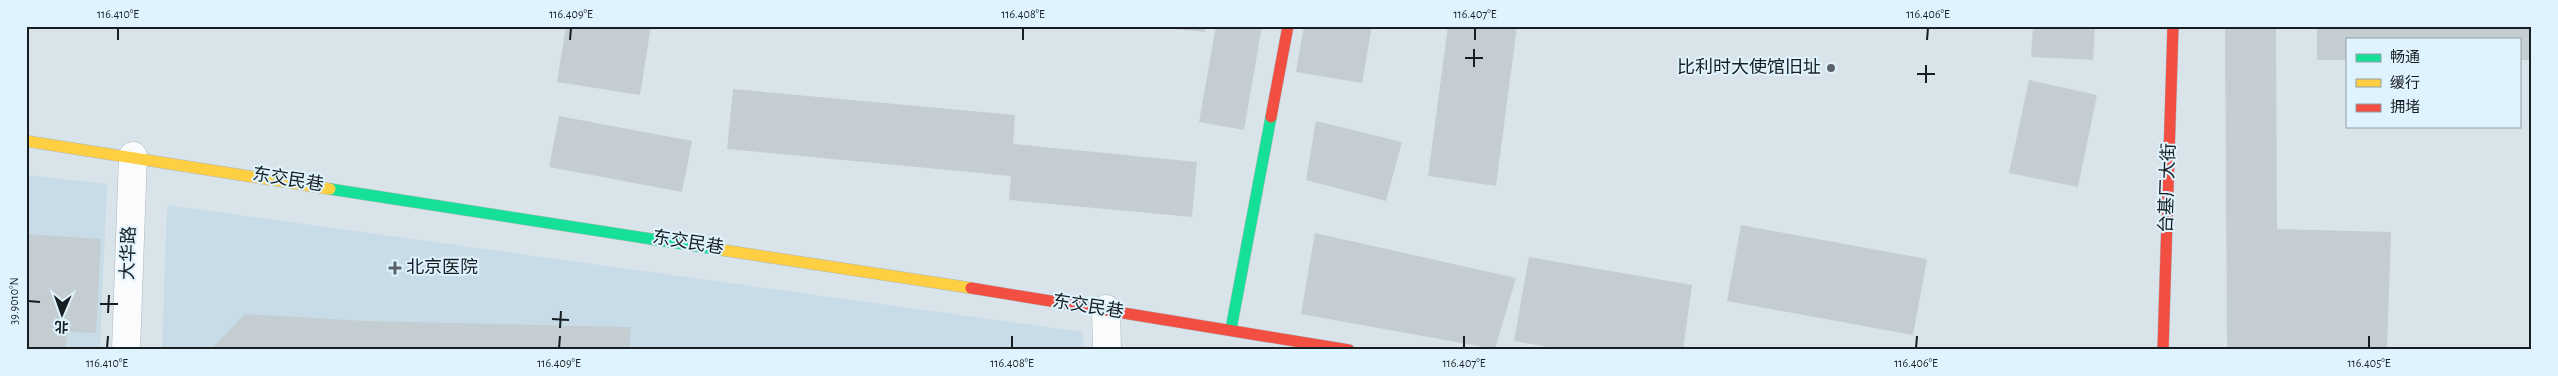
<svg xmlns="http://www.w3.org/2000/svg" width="2558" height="376" font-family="'Alegreya Sans','Noto Sans SC',sans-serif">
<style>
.built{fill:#c8dce7}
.building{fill:#c4cdd2}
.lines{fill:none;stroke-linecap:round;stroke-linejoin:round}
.street-casing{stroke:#aeb6bb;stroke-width:29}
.fast-casing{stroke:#aeb6bb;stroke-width:12}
.slow-casing{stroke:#aeb6bb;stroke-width:12}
.jam-casing{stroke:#aeb6bb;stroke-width:12}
.street{stroke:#f9fbfc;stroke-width:28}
.fast{stroke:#16e098;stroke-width:11}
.slow{stroke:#ffcf43;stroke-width:11}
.jam{stroke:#f24e42;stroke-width:11}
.ticks{fill:none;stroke:#171e22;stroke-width:2}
.poi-dot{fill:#5b6368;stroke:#dff3fe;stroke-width:2}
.labels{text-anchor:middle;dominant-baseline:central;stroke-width:4;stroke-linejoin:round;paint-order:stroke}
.poi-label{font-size:18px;fill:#171e22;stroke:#dff3fe;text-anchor:end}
.street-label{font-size:18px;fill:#171e22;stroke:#dff3fe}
.neatline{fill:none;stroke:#171e22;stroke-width:2}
.ticks-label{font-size:12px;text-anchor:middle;fill:#171e22}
</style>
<rect width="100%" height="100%" fill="#d9e4ea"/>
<g class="built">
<path d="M26,175l81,9 -7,166h-74z"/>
<path d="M167,205l916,127v18h-921z"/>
</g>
<g class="building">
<path d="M566,26h85l-11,69 -83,-13z"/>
<path d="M1144,26h61v6z"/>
<path d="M1216,26h46l-18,104 -45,-8z"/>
<path d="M1304,26h68l-10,57 -66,-11z"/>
<path d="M1448,26h69l-21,160 -68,-10z"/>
<path d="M2033,26h62l-2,34 -62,-3z"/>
<path d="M2225,26h51l1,203 114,3 -4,118h-160z"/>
<path d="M2317,26h215v34h-13v-21h-172v21h-30z"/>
<path d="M2029,80l68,15 -19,92 -69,-14z"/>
<path d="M733,89l282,26 -2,29 184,18 -5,55 -183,-17 2,-24 -284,-27z"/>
<path d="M559,116l133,25 -10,51 -133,-25z"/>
<path d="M1316,121l86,21 -16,59 -80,-21z"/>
<path d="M1741,225l186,34 -14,76 -186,-34z"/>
<path d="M1315,233l201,45 -21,71 -194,-35z"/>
<path d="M26,234l75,5 -5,94 -29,-1 -1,18h-40z"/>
<path d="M1529,257l163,28 -9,65h-118l-51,-9z"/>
<path d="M245,314l120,7 266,6 -2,23h-415l1,-5z"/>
</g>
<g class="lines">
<g class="street-casing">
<g id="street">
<path d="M1106,309l1,41"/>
<path d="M126,350l7,-194"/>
</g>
</g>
<g class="fast-casing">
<g id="fast">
<path d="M330,189l392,61"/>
<path d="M1231,329l40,-212"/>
</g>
</g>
<g class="slow-casing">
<g id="slow">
<path d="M26,141l304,48"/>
<path d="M722,250l249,38"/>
</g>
</g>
<g class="jam-casing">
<g id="jam">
<path d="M1271,117l17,-91"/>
<path d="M971,288l378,62"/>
<path d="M2163,350l10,-324"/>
</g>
</g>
<use href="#street" class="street"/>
<use href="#fast" class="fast"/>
<use href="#slow" class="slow"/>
<use href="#jam" class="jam"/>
</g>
<path class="ticks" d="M118,40v-12M570,40l1,-12M1023,40v-12M1475,40v-12M1927,40l1,-12M1465,58h18M1474,67v-18M1917,74h18M1926,83v-18M28,301l12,1M100,304h18M108,313l1,-18M552,319l17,1M560,328l1,-17M107,348l1,-12M559,348l1,-12M1012,348v-12M1464,348v-12M1916,348l1,-12M2369,348v-12"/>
<g class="poi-dot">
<circle cx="1831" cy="68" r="5"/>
<path d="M392.5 260.5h5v5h5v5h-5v5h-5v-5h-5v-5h5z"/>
</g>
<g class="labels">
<g class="poi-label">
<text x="1821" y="68">比利时大使馆旧址</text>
<text x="406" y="268" text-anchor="start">北京医院</text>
</g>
<g class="street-label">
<text transform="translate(288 180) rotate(9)">东交民巷</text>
<text transform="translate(2168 188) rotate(-88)">台基厂大街</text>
<text transform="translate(688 243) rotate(9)">东交民巷</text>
<text transform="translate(129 253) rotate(-88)">大华路</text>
<text transform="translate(1088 307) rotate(9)">东交民巷</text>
</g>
</g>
<rect width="2558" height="376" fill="none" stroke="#dff3fe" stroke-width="55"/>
<rect x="2346" y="38" width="175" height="90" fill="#dff3fe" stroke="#8f9ea6"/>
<rect x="2356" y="54" width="25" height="8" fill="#16e098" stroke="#8f9ea6"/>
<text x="2390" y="62" font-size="15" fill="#171e22">畅通</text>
<rect x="2356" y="79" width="25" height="8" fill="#ffcf43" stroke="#8f9ea6"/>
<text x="2390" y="88" font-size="15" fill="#171e22">缓行</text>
<rect x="2356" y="104" width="25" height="8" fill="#f24e42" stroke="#8f9ea6"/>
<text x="2390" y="112" font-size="15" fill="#171e22">拥堵</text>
<g transform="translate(62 314) rotate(182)" stroke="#dff3fe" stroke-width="4" paint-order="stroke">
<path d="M0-4L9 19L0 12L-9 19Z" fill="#171e22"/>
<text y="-8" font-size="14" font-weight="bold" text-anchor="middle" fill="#171e22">北</text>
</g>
<rect x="28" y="28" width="2502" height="320" class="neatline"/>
<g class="ticks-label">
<text x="118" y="18">116.410°E</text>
<text x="571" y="18">116.409°E</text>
<text x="1023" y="18">116.408°E</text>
<text x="1475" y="18">116.407°E</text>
<text x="1928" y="18">116.406°E</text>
<text transform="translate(14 301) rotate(-90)" y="4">39.9010°N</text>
<text x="107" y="367">116.410°E</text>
<text x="559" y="367">116.409°E</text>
<text x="1012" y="367">116.408°E</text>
<text x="1464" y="367">116.407°E</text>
<text x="1916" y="367">116.406°E</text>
<text x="2369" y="367">116.405°E</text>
</g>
</svg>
